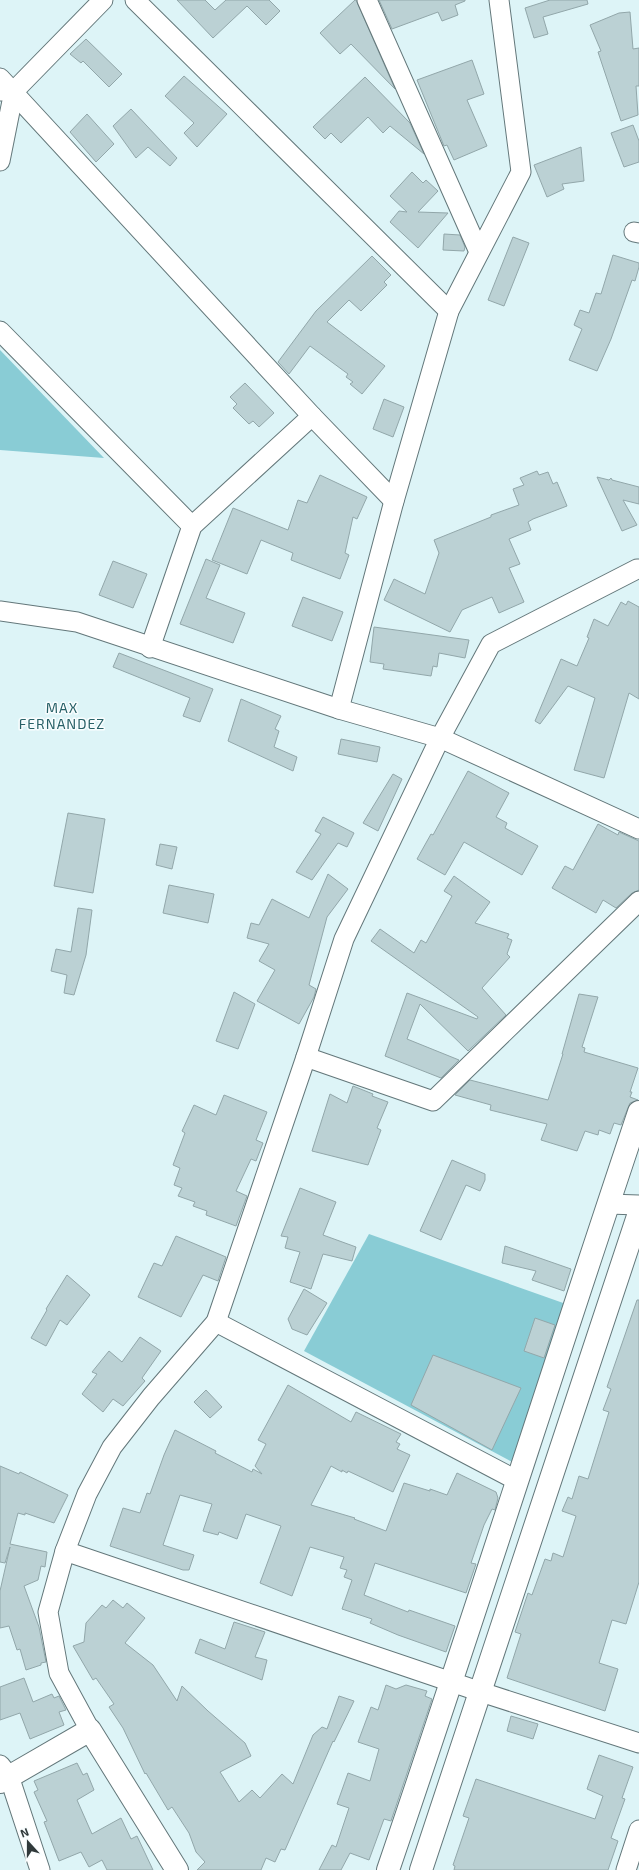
<svg xmlns="http://www.w3.org/2000/svg" width="639" height="1870" font-family="'Exo 2',sans-serif">
<style>
.green{fill:#89ccd5}
.building{fill:#bbd1d4;stroke:#92a7aa}
.lines{fill:none;stroke-linecap:round;stroke-linejoin:round}
.minor-casing{stroke:#63777a;stroke-width:21}
.tertiary-casing{stroke:#63777a;stroke-width:24}
.minor{stroke:#fff;stroke-width:19}
.tertiary{stroke:#fff;stroke-width:22}
.labels{text-anchor:middle;dominant-baseline:central;stroke-width:3;stroke-linejoin:round;paint-order:stroke}
.neighbourhood-label{font-size:14px;letter-spacing:1px;fill:#276067;stroke:#f9fdfe}
</style>
<rect width="100%" height="100%" fill="#ddf4f7"/>
<g class="green">
<path d="M0,350l104,108 -104,-8z"/>
<path d="M369,1234l197,70 -52,159 -210,-112z"/>
</g>
<g class="building">
<path d="M177,0h28l10,10 11,-10h43l11,11 -14,14 -19,-19 -34,32z"/>
<path d="M355,0h1l39,89 -44,-45 -11,10 -20,-21z"/>
<path d="M379,0h86v1l-10,4 3,10 -16,6 -4,-9 -46,17z"/>
<path d="M550,0h37l1,4 -45,13 5,17 -14,4 -9,-30z"/>
<path d="M630,12l3,37 6,-1v38h-3l2,29 -17,6 -23,-69 3,-1 -11,-26 29,-12z"/>
<path d="M86,39l36,35 -13,13 -26,-26 -2,2 -11,-9z"/>
<path d="M472,60l12,34 -17,6 20,46 -33,14 -7,-15 -3,1 -27,-66z"/>
<path d="M184,76l43,38 -30,33 -13,-14 10,-10 -29,-27z"/>
<path d="M365,77l45,46 14,31 -34,-28 -7,7 -15,-16 -27,26 -10,-10 -6,6 -12,-12z"/>
<path d="M131,109l46,49 -7,8 -22,-19 -12,11 -23,-32z"/>
<path d="M87,114l27,30 -18,18 -26,-30z"/>
<path d="M633,125l6,16v21l-15,5 -13,-34z"/>
<path d="M581,147l3,34 -22,3 2,5 -17,8 -13,-32z"/>
<path d="M412,172l11,11 3,-3 12,11 -20,21 30,1 -30,35 -28,-26 9,-11 8,1 -17,-16z"/>
<path d="M444,234l16,1 5,12 -1,4 -21,-1z"/>
<path d="M513,237l16,6 -25,63 -16,-6z"/>
<path d="M613,255l26,8v4l-4,14 -3,-1 -21,59 -14,32 -28,-11 13,-31 -8,-4 6,-15 9,3 7,-20 5,1z"/>
<path d="M372,256l19,19 -7,7 3,3 -26,26 -12,-11 -22,22 58,44 -23,28 -12,-10 3,-2 -7,-5 2,-3 -38,-28 -21,28 -11,-12 38,-51z"/>
<path d="M245,383l29,30 -15,14 -6,-6 -4,3 -16,-16 4,-4 -7,-7z"/>
<path d="M384,399l20,8 -11,30 -20,-8z"/>
<path d="M537,471l2,4 9,-3 5,12 4,-2 10,24 -34,13 -5,3 3,8 -22,9 11,25 -11,4 15,34 -25,11 -7,-16 -30,13 -12,22 -66,-32 10,-21 31,15 14,-41 -5,-13 57,-23v-2l28,-10 -6,-16 11,-4 -4,-7z"/>
<path d="M320,475l47,22 -10,22 -4,-2 -8,36 4,2 -9,24 -49,-19 2,-7 -32,-13 -14,34 -35,-14 21,-52 55,22 10,-30 9,3z"/>
<path d="M597,477l12,3 2,-2 1,2 27,7v17l-16,-4 14,25 -15,6z"/>
<path d="M206,559l14,6 -14,33 39,15 -12,30 -53,-19z"/>
<path d="M113,561l34,13 -14,34 -34,-13z"/>
<path d="M303,597l40,15 -11,29 -40,-15z"/>
<path d="M628,601l11,6v92l-10,-6 -25,85 -30,-8 21,-72 -27,-12 -28,38 -5,-3 26,-62 16,7 12,-28 -2,-1 7,-18 14,7 13,-24 5,3z"/>
<path d="M374,627l95,13 -4,18 -26,-5 -2,14 -4,-1 -2,10 -48,-7 1,-5 -14,-2z"/>
<path d="M119,653l94,36 -13,33 -17,-6 7,-18 -77,-31z"/>
<path d="M241,699l40,17 -6,13 4,2 -5,16 23,10 -4,14 -65,-30z"/>
<path d="M341,739l39,8 -3,15 -39,-8z"/>
<path d="M468,771l41,22 -13,24 11,6 -2,5 33,18 -16,29 -58,-33 -19,33 -28,-16 14,-25 2,1z"/>
<path d="M393,774l9,5 -24,52 -15,-8z"/>
<path d="M68,813l37,6 -12,74 -39,-7z"/>
<path d="M323,817l31,16 -7,14 -9,-4 -26,37 -16,-8 25,-38 -6,-3z"/>
<path d="M598,824l20,11 1,-3 20,9v49l-7,3 -16,15 -13,-8 -7,13 -44,-25 13,-22 8,4z"/>
<path d="M160,844l17,3 -5,22 -16,-4z"/>
<path d="M328,874l20,15 -21,28 -18,68 7,4 -2,8 -15,27 -42,-23 18,-31 -16,-9 10,-17 -22,-6 4,-15 8,2 13,-26 37,19z"/>
<path d="M454,876l36,26 -15,21 34,11 -2,4 5,2 -5,14 3,3 -28,31 24,27 -38,36 -48,-47 -13,35 52,21 -18,18 -56,-22 22,-63 70,26 1,-2 -107,-76 9,-12 34,24 7,-13 5,3 26,-47 -8,-5z"/>
<path d="M169,885l45,9 -6,29 -45,-10z"/>
<path d="M78,908l14,2 -6,45 -12,40 -10,-2 3,-18 -16,-4 5,-22 15,3z"/>
<path d="M234,992l21,12 -17,45 -22,-8z"/>
<path d="M579,994l19,3 -16,50 3,1 -1,4 54,16 -8,24h2l-2,5 8,3 -8,3 -9,22 -7,-2 -4,11 -11,-4 -1,5 -13,-4 -8,20 -36,-11 6,-16 -57,-14 1,-5 -36,-10 15,-15 78,20 15,-46h-1z"/>
<path d="M353,1086l20,8 -1,2 16,6 -11,26 4,2 -13,35 -56,-14 18,-57 17,9z"/>
<path d="M224,1095l43,17 -11,28 7,3 -7,18 -5,-2 -15,32 11,5 -11,30 -30,-11 1,-4 -14,-5 2,-4 -17,-6 4,-8 -8,-3 6,-17 -7,-3 12,-32 -3,-2 12,-26 22,10z"/>
<path d="M452,1160l33,14v6l-5,11 -14,-6 -25,55 -21,-9z"/>
<path d="M300,1188l36,14 -13,33 33,12 -4,14 -29,-7 -12,35 -21,-7 10,-30 -15,-4 3,-11 -7,-1z"/>
<path d="M176,1236l50,21 -8,24 -15,-6 -22,42 -43,-20 16,-34 8,3z"/>
<path d="M505,1246l66,23 -7,22 -32,-11 4,-9 -34,-8z"/>
<path d="M67,1275l23,20 -23,30 -7,-5 -14,26 -15,-8 16,-28 -1,-1z"/>
<path d="M304,1289l23,14 -20,32 -15,-6 -4,-10z"/>
<path d="M637,1300h2v282l-13,42 -14,-4 -13,43 19,6 -13,42 -98,-33 14,-44 -6,-2 13,-39 4,2 13,-36 6,2 2,-8 10,4 13,-41 -14,-5 6,-14 4,2 7,-23 9,3 21,-67 -6,-2 8,-21 -4,-2z"/>
<path d="M535,1318l20,7 -11,33 -20,-7z"/>
<path d="M140,1337l21,14 -19,27 3,3 -22,25 -10,-7 -10,13 -21,-18 15,-20 -5,-2 17,-21 13,11z"/>
<path d="M433,1355l88,33 -29,62 -81,-45z"/>
<path d="M288,1385l63,37 5,-10 45,22 -5,8 4,2 -3,5 13,6 -17,37 -45,-21 -1,2 -5,-3v2l-11,-6 -20,39 44,13 -1,1 32,12 18,-48 26,8v-2l17,6 10,-22 39,19 2,6 -3,12 -3,-1 -8,16 -13,38 5,1 -10,29 -91,-30 -11,32 44,17 1,-2 46,16 -9,26 -48,-17 -28,-12 2,-4 -30,-10 10,-29 -8,-3 3,-7 -7,-2 4,-11 -34,-10 -18,49 -32,-13 21,-57 -35,-12 -9,25 -18,-7 -1,3 -15,-4 9,-27 -32,-9 -17,50 31,10 -5,15h-6l-73,-24 13,-38 17,5 7,-20 3,1 14,-39 11,-25 41,21 -1,2 37,19 1,-3 9,5 -7,-8 11,-22 -8,-4z"/>
<path d="M206,1390l16,17 -12,11 -16,-16z"/>
<path d="M0,1466l19,8 1,-2 48,23 -14,28 -29,-10v2l-7,-2 -8,31 37,8 -2,15 -4,-1 -3,14 -14,6 15,41 7,35 -5,1v2l-15,5 -6,-21 -3,1 -8,-24 -9,2v-37l10,-44 -5,16 -5,-1z"/>
<path d="M113,1600l10,8 4,-5 18,15 -20,25 28,22 24,36 5,-15 26,25 37,32 6,13 -31,16 19,30 13,-12 8,8 22,-24 11,10 20,-49 9,-8 5,2 12,-33 15,5 -20,41 -1,-1 -48,109 -4,-1 -6,13 -9,-4 -5,12h-64l8,-8 -9,-10 -7,-19 -17,-26 -4,3 -22,-37 -1,1 -22,-46 -14,-21 5,-3 -18,-26 -3,2 -20,-34 11,-4 2,-19 16,-18 4,3z"/>
<path d="M234,1622l31,10 -10,25 12,3 -5,20 -67,-27 5,-14 25,10z"/>
<path d="M24,1678l9,24 19,-8 2,4 5,-2 7,14 -7,2 5,13 -34,14 -10,-26 -20,7v-33z"/>
<path d="M386,1685l10,4 10,-4 21,6 -2,5 7,3 -41,122 -7,-2 -15,41 -19,-7 -9,17h-22l13,-25 4,2 13,-39 -12,-4 11,-31 22,8 9,-32 -21,-7 13,-35 7,3z"/>
<path d="M511,1716l27,8 -5,15 -26,-8z"/>
<path d="M599,1755l34,12 -11,31 3,1 -14,39 7,3 -10,29h-154l1,-4 -2,-1 16,-47 -6,-2 13,-37 119,40 8,-23 -16,-7z"/>
<path d="M77,1763l6,12 4,-2 7,17 -17,10 15,34 29,-16 10,21 6,-3 16,34h-46l-5,-10 -13,7 -8,-15 -22,9 -15,-39 3,-1 -13,-29 4,-2 -4,-9z"/>
</g>
<g class="lines">
<g class="minor-casing">
<g id="minor">
<path d="M135,0l314,311"/>
<path d="M367,0l112,252"/>
<path d="M0,78l312,338 82,85"/>
<path d="M1,91h13l89,-91"/>
<path d="M0,161l14,-70"/>
<path d="M634,232l5,1"/>
<path d="M0,331l192,195"/>
<path d="M0,611l77,11 262,87 101,29 199,91"/>
<path d="M150,648l42,-122 120,-110"/>
<path d="M339,709l55,-208 55,-190 72,-139 -22,-172"/>
<path d="M306,1057l127,44 206,-200"/>
<path d="M608,1204l31,1"/>
<path d="M216,1322l300,158"/>
<path d="M65,1551l416,141 158,51"/>
<path d="M90,1730l-31,-57 -11,-61 17,-61 22,-57 25,-47 39,-50 65,-75 90,-265 38,-118 96,-201 51,-94 146,-75h2"/>
<path d="M0,1765l9,11 31,94"/>
<path d="M626,1870l13,-40"/>
</g>
</g>
<g class="tertiary-casing">
<g id="tertiary">
<path d="M0,1782l90,-52 87,140"/>
<path d="M388,1870c86,-252 166,-505 251,-758"/>
<path d="M421,1870l218,-657"/>
</g>
</g>
<use href="#minor" class="minor"/>
<use href="#tertiary" class="tertiary"/>
</g>
<g class="labels">
<g class="neighbourhood-label">
<text x="62" y="707">MAX<tspan x="62" dy="16">FERNANDEZ</tspan></text>
</g>
</g>
<g transform="translate(28 1842) rotate(339)" stroke="#f9fdfe" stroke-width="3" paint-order="stroke">
<path d="M0-3L7 15L0 10L-7 15Z" fill="#30393a"/>
<text y="-6" font-size="11" font-weight="bold" text-anchor="middle" fill="#30393a">N</text>
</g>
</svg>
